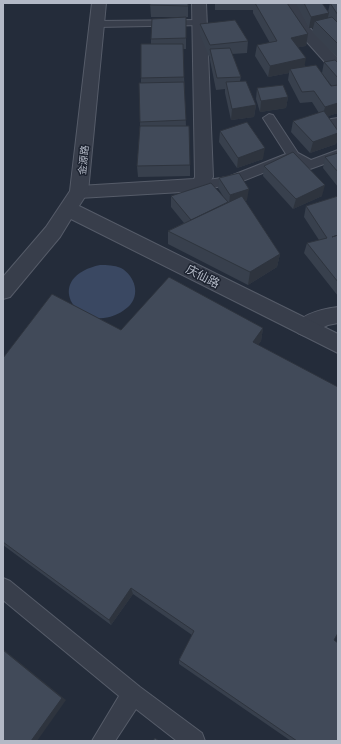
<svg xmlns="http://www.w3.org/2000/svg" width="341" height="744" font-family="'Golos Text','Noto Sans SC',sans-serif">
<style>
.water{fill:#3a4862}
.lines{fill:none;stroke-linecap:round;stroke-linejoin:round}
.service-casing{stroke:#565c69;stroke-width:2}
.minor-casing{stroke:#565c69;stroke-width:2}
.tertiary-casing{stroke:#565c69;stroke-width:2}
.service{fill:#383e4b;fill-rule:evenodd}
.minor{fill:#383e4b;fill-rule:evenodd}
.tertiary{fill:#383e4b;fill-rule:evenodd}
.wall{fill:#38404d;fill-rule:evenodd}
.shaded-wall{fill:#2e343e}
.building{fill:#414a59;stroke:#2e343e}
.labels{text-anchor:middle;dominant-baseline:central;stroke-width:3;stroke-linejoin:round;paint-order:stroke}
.far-street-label{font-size:10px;fill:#b3b9c6;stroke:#1d2330}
.street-label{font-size:12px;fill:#b3b9c6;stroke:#1d2330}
</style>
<rect width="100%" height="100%" fill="#242c3a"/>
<path class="water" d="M100,265c7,0 14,0 21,3 14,8 20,27 7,39 -43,37 -93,-28 -28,-42z"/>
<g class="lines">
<g class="service-casing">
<g id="service">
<path d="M200,20l5,3 -1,2 -107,2 -5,-3 5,-3z"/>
<path d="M269,114l4,1 25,38 13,7 27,-10v9l-28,10 -17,-8 -58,23 -36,6 -5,-2 -2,-3 2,-3 34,-5 58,-23 -23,-36z"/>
<path d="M338,118v14l-4,-1 -5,-9 2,-3z"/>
<path d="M3,578l7,3 130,106 62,46 3,8h-28l-41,-32 -21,32h-23l27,-45 -116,-96z"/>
</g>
</g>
<g class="minor-casing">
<g id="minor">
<path d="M192,3h14l7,174 -8,13 -6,1 -120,7 -6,-1 -3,-5 3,-5 6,-1 115,-7 1,-2z"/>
<path d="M283,3h14l12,24 29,31v14l-6,-2 -34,-38z"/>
<path d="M338,307v16l-10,2 -23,11 -7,-3 -4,-6c8,-14 29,-18 44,-20z"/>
</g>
</g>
<g class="tertiary-casing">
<path id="tertiary" d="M92,3h14l-18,189 -9,14 259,128v19l-267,-134 -11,18 -50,60 -7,2v-22l43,-50 24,-36z"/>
</g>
<use href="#service" class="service"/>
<use href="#minor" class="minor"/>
<use href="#tertiary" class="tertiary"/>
</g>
<g class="wall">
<path d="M150,3h38v14h-37z"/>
<path d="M215,3h72l21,31 -2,12 -8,1 7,20 17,6 2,-11 14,1v50l-10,3 10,15v6l-2,7 -26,9 -19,-21 2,-11 26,-8 -7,-11 -12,1 -12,-23 1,-7 -21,4 -13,-21 2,-11 13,-2 -17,-30v-3h-38zM323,75l9,11h-1z"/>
<path d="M297,3h25l6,9 2,-9h8v55l-26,-26 1,-4h-4l-13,-24z"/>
<path d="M186,17v32h-3l3,77 4,39v11l-52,1 -1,-11 3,-40 1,-43v-39h10v-5z"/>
<path d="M200,24l48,17 -1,12 -15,1 9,23 -1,4 16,24 -2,12 -23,3 -6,-27v-4l-9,1 -6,-30v-4l-1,1 -9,-22z"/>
<path d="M257,88l31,9 -2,11 -26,4 -4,-13z"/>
<path d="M220,131l43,28 -26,9 -18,-26z"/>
<path d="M338,153v34l-15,-19 2,-11z"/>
<path d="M264,166l58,30 -29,13 -30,-33z"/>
<path d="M219,178l28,22 -2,1 35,53 -3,13 -29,18 -80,-41v-13l16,-8 -13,-16v-11h52l-5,-8z"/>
<path d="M338,196v100l-34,-43 3,-10 12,-3 -15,-23 2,-11z"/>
<path d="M263,328l-2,13 -3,3 76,296 4,101h-47l-112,-77v-4l13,-25 -59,-41 -22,31 -108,-80v-187l118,-28z"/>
</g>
<g class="shaded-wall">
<path d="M329,13l-3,11 -11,-3 -2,7h-4l2,-11z"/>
<path d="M308,34l-2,12 -17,3 2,-11z"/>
<path d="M306,58l-2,11h-14l-1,4 -21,4 2,-11z"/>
<path d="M288,97l-2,11 -26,4 1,-11z"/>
<path d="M338,103v10l-16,5 3,-11z"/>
<path d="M256,105l-2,12 -23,3 1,-11z"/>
<path d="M338,133v4l-2,7 -26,9 3,-11z"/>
<path d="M265,148l-2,11 -26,9 1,-10z"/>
<path d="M325,185l-3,11 -29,13 3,-10z"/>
<path d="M249,189l-2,11 -17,5 -1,-1 1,-9z"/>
<path d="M280,254l-3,13 -29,18 2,-13z"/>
<path d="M263,328l-2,13 -10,14 2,-13z"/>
<path d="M131,588l2,6 -22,31 -2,-5z"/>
<path d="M3,649l63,51 -29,41h-6z"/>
</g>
<g class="building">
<path d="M150,3h38v3l-38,-1z"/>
<path d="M255,3h32l21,31 -17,4 15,20 -36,8 -13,-21 20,-4z"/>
<path d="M304,3h18l7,10 -18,4z"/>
<path d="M330,3h8v12z"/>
<path d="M186,17v21l-35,1 1,-20z"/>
<path d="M332,17l6,6v21l-23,-23z"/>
<path d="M235,20l13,21 -38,4 -10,-21z"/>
<path d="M141,44h42l1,33 -43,1z"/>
<path d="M230,48l11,29 -24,1 -7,-29z"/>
<path d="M335,60l3,3v15l-14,-16z"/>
<path d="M316,65l15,21 7,-1v18l-13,4 -11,-16 -12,1 -12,-23z"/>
<path d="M246,81l10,24 -24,4 -6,-27z"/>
<path d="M184,82l2,38 -46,2 -1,-39z"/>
<path d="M283,85l5,12 -27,4 -4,-13z"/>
<path d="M324,111l14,20v2l-25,9 -20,-21z"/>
<path d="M247,122l18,26 -27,10 -18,-27z"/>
<path d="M140,126h49l1,39 -53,1z"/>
<path d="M293,152l32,33 -29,14 -32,-33z"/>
<path d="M338,153v19l-13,-15z"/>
<path d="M239,173l10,16 -19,6 -11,-17z"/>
<path d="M211,183l17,19 -37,18 -20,-24z"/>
<path d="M242,196l38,58 -30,18 -82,-41z"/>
<path d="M338,196v39l-6,2 6,-2v47l-31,-39 20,-5 -21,-32z"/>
<path d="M169,277l94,51 -10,14 85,45v246l-4,7 4,3v98h-41l-118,-81 15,-29 -63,-43 -22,32 -106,-78v-184l49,-64 69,36z"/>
<path d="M3,650l59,48 -31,43h-28z"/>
<path d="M155,738l4,3h-6z"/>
</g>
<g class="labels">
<g class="far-street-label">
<text transform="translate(83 160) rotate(-84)">金源路</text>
</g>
<g class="street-label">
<text transform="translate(203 276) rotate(27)">庆仙路</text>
</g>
</g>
<rect width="341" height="744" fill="none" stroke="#b3b9c6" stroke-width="8"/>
</svg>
